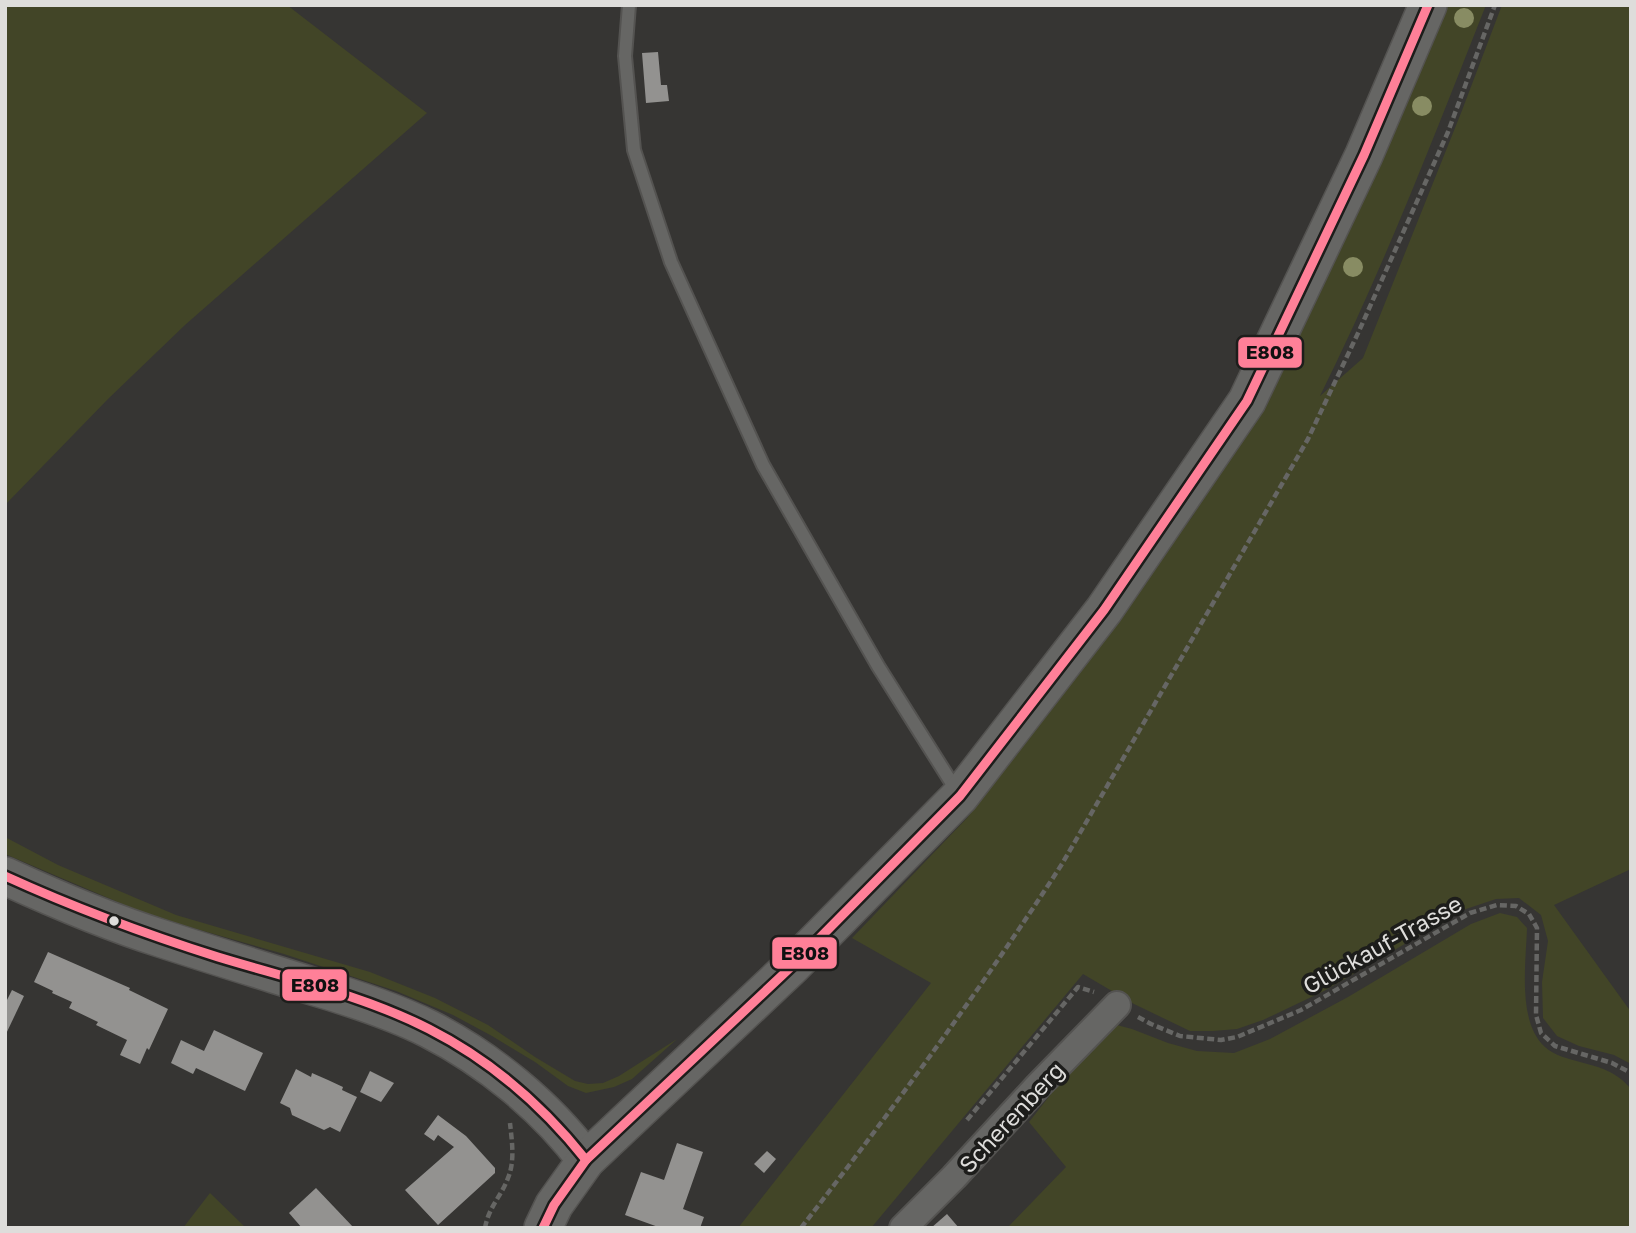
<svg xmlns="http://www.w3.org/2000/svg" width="1636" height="1233" font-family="'Golos Text',sans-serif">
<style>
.green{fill:#424527}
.building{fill:#939290}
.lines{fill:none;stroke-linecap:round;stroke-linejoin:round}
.service-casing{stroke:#545351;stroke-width:16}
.minor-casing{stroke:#545351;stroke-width:30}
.secondary-casing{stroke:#545351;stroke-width:40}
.path{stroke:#666664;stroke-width:4.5;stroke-dasharray:7 3.5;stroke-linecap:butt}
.service{stroke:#666664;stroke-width:12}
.minor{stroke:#666664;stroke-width:26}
.secondary{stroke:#666664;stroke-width:37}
.bus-1-casing{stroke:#1d1d1b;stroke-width:14}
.bus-1{stroke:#ff8098;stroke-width:9}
.tree{fill:#888c63}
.bus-dot{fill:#dedddb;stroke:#1d1d1b;stroke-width:2.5}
.labels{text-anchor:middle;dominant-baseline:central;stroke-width:7;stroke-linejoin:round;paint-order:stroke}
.street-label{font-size:23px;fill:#dedddb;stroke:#1d1d1b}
.line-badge{stroke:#1d1d1b;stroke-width:2.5}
.pale-badge-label{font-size:19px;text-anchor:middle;font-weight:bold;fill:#111}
</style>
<rect width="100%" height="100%" fill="#363533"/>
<g class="green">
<path d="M5,5h282l140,108 -242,212 -77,74 -103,106z"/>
<path d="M1445,5h41c-52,132 -103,264 -166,391l43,-38 98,-245 41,-108h129v864l-77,36 77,107v52l-17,-9 -35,-9 -22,-10 -14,-18 -1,-36 6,-41 -7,-26 -22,-17 -23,1 -33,11 -139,81 -61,29 -26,9 -24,2h-23l-56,-27 -51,-30 -212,254h-133l193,-245 -79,-45 115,-120 225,-301 74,-128z"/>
<path d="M5,837l53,28 118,50 194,57 65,26 53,27 47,32 40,24 13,3 15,-1 16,-7 58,-37 -45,40 -18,8 -28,6 -18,-7 -33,-24 -43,-26 -39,-21 -57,-24 -112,-37 -98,-28 -52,-17 -129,-55z"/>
<path d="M1500,913l17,4 10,11c-1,35 -10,94 18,119 8,8 24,12 35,15 20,5 37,10 51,27v139h-624l59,-61 -37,-45 63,-80 21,-18 19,5 36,14 29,8 37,2 36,-14 78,-42 123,-73z"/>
<path d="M210,1193l36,35h-63z"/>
</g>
<g class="building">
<path d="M658,52l3,33h6l2,16 -23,2 -4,-50z"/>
<path d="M48,952l82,36 -1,2 39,19 -19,41 -2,-2 -7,16 -20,-9 7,-15 -31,-15 2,-3 -29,-14 3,-6 -20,-9 1,-2 -19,-9z"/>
<path d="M12,990l12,6 -19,40v-32z"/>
<path d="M214,1030l49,23 -18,38 -49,-23 -3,6 -22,-11 10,-23 23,11z"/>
<path d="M296,1069l15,8 1,-4 16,7 15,7 -1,3 15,7 -17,35 -10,-5 -6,3 -32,-15 -2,-7 -10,-5z"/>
<path d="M370,1071l24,12 -13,19 -21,-10z"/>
<path d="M438,1115l28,21 29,32v5l-57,52 -33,-35 49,-43 -16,-12 -4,6 -10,-7z"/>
<path d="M677,1143l26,9 -20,57 21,8 -4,11h-39l-36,-13 16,-43 23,8z"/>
<path d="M767,1151l9,8 -12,14 -10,-9z"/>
<path d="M316,1188l38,40h-52l-13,-15z"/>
<path d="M947,1214l12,14h-28z"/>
</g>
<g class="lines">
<g class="service-casing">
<path id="service" d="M629,5l-4,51 9,94 37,112 92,203 115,201 80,127"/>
</g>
<g class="minor-casing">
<path id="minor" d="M903,1228l51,-51 84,-91 79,-81"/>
</g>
<g class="secondary-casing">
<g id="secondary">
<path d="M5,876c52,24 104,46 158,63 49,16 98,31 146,46 41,12 82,25 120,44 59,30 118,78 157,131"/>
<path d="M543,1228l11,-23 32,-45 206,-194 168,-170 144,-186 143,-209 117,-246 64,-150"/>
</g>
</g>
<g class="path">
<path d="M1138,1017l13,7 29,12 41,4 16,-3 64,-27 169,-97 27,-8 19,1 13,8 8,14 -1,87 5,18 14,13 57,17 19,10"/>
<path d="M967,1120l111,-133 16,5"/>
<path d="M485,1228c4,-22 16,-31 23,-50 7,-17 4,-36 2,-55"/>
<path d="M801,1228c92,-119 180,-239 261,-364l246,-425 51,-108 89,-199 47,-127"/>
</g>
<use href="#service" class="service"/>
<use href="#minor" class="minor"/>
<use href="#secondary" class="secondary"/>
<g class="bus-1-casing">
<g id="bus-1">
<path d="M5,876c70,32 140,58 213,81 69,21 147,39 211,72 61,31 114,77 157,131"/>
<path d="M543,1228l11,-23 32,-45 206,-194 168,-170 144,-186 143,-209 117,-246 64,-150"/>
</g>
</g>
<use href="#bus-1" class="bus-1"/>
</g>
<g class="tree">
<circle cx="1464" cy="18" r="10"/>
<circle cx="1422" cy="106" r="10"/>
<circle cx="1353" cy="267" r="10"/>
</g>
<circle class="bus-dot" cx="114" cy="921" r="6"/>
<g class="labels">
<g class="street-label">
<text transform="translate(1382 944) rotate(-29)">Glückauf-Trasse</text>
<text transform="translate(1011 1117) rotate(-47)">Scherenberg</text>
</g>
</g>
<g class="line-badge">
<rect x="1237" y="336" width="66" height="33" rx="7" fill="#ff8098"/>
<rect x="771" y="936" width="67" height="34" rx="7" fill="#ff8098"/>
<rect x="281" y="968" width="67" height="34" rx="7" fill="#ff8098"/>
</g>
<g class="pale-badge-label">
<text x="1270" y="359">E808</text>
<text x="805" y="960">E808</text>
<text x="315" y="992">E808</text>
</g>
<rect width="1636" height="1233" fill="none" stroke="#dedddb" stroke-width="14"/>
</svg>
